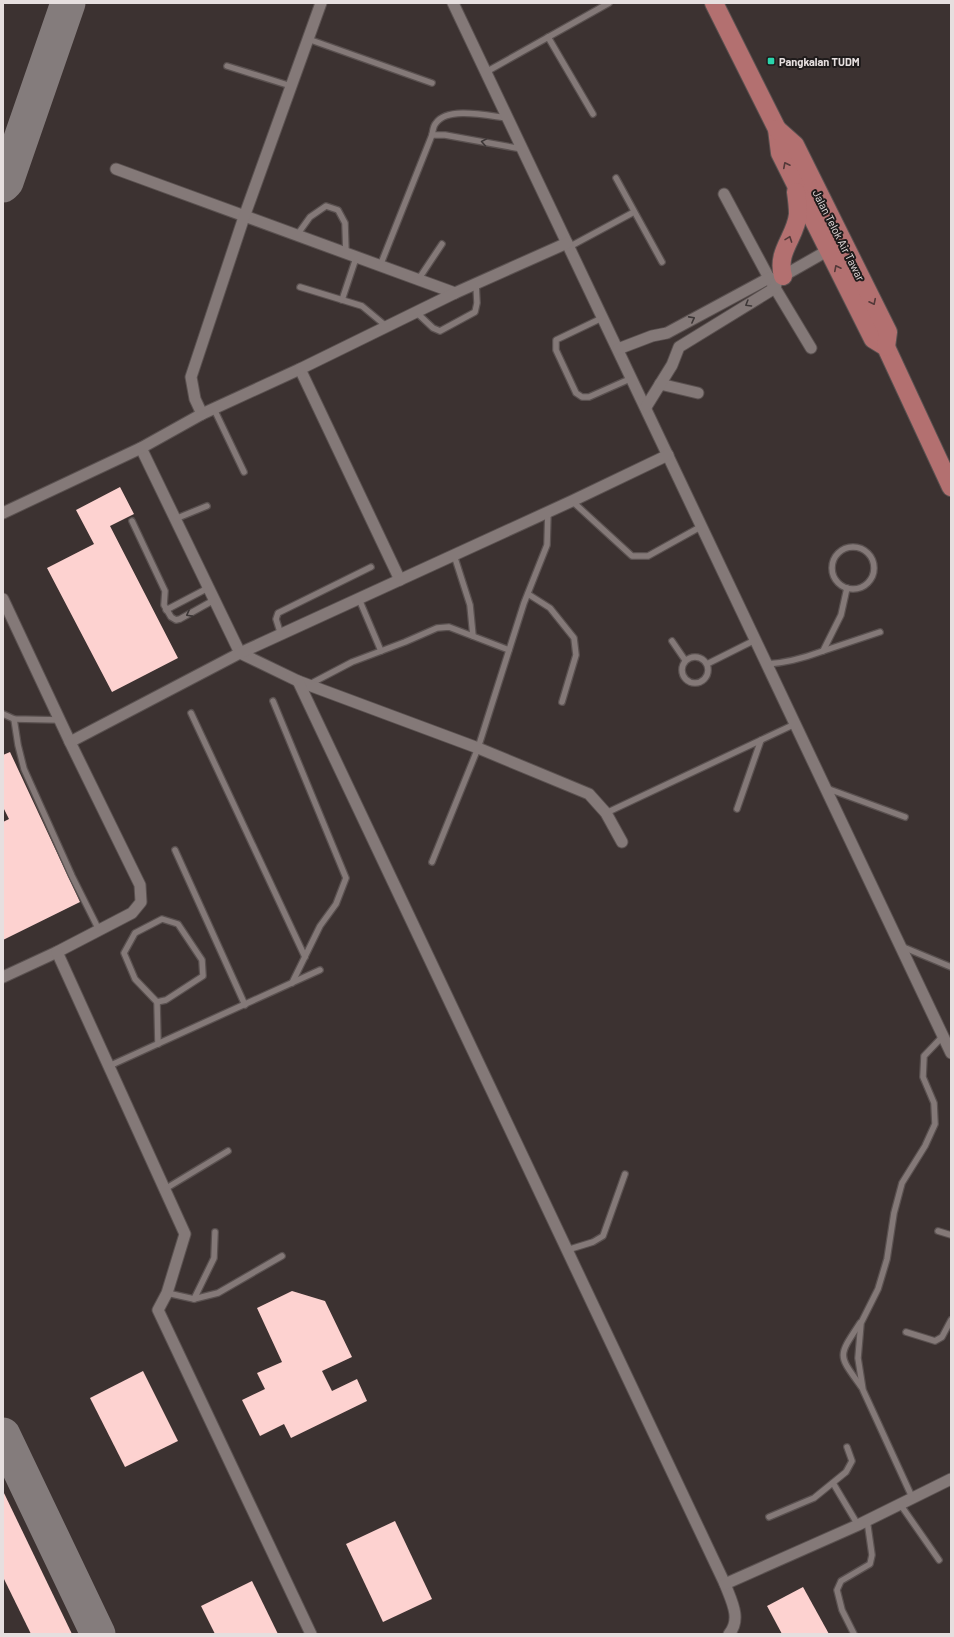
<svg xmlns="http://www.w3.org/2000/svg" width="954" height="1637" font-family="Barlow,sans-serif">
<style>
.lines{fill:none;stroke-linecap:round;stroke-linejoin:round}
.taxiway{stroke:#847c7c;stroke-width:35}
.building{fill:#fdd2d0}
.lane-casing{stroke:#5a5150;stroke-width:8}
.street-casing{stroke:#5a5150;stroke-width:13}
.primary-casing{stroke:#5a5150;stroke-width:20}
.lane{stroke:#847978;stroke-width:5.5}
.street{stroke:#847978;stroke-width:11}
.primary{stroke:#b37070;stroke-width:18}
.oneway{stroke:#3d3737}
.oneway2{stroke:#533939}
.poi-dot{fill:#2ad5ac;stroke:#1f1b1b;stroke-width:1.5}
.labels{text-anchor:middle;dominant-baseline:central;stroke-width:4;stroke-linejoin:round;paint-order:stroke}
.poi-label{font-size:11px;font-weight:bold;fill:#e6dfdf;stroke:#1f1b1b;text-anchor:start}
.street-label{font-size:11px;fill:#e6dfdf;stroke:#1f1b1b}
</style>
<rect width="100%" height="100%" fill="#3c3231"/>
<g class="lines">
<g class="taxiway">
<path d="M3,185l3,-3 62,-179"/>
<path d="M3,1435l95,199"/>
</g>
</g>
<g class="building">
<path d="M120,487l14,27 -24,12 68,132 -66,34 -65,-124 47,-24 -18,-34z"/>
<path d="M10,752l70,150 -77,38v-118l6,-3 -6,-12v-52z"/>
<path d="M292,1291l33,10 27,56 -30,14 10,20 25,-12 10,22 -76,37 -7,-14 -24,12 -18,-36 23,-11 -8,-16 25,-11 -25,-54z"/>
<path d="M143,1371l35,70 -53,26 -35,-69z"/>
<path d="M3,1491l69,143h-41l-28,-57z"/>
<path d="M395,1521l37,78 -49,23 -37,-78z"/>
<path d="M252,1581l26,53h-63l-14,-28z"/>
<path d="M803,1587l26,47h-47l-15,-28z"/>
</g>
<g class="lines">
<g class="lane-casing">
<g id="lane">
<path d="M548,37l45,77"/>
<path d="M308,39l124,44"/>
<path d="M227,66l64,20"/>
<path d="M486,72l123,-69"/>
<path d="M432,135h13l77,14"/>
<path d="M616,178l46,84"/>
<path d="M297,235l13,-18 16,-11 12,4 7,13 1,30"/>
<path d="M569,247l65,-35"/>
<path d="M380,266l52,-131c1,-4 1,-9 4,-12 12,-17 53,-7 72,-5"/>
<path d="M418,280l24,-36"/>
<path d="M300,287l62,19 24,20"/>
<path d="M342,300l14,-42"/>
<path d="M416,312l17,16 7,3 35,-19 2,-9 -1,-19"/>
<path d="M602,318l-46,22v10l20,43 6,4h7l43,-19"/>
<path d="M214,409l30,63"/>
<path d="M572,501l60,55h16l54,-30"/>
<path d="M175,519l32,-13"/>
<path d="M132,521l33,70 -1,14 7,12 5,3 4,-1 34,-19"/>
<circle cx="853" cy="568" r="21"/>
<path d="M454,555l16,50 3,31"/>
<path d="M528,594l22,14 24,30 2,17 -14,47"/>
<path d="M359,599l22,52"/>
<path d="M166,610l42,-22"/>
<path d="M281,635l-5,-16 2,-6 93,-46"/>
<path d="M672,641l13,19"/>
<path d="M823,651l57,-19"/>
<circle cx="695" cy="670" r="13"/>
<path d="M707,664l48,-24"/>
<path d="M767,664c20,-1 37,-6 56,-13l18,-36 6,-27"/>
<path d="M310,684l42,-22 53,-20 32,-14 12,-1 60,23"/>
<path d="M273,701l73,177 -10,26 -16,22 -28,57"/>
<path d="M191,713l114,244"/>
<path d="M3,714l11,5 46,1"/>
<path d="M14,719l4,26 6,24 48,107 27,54"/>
<path d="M826,788l79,29"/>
<path d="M737,809l24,-69"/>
<path d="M606,813l189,-89"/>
<path d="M175,850l70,155"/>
<path d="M432,862l46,-114 46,-145 23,-58 1,-33"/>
<path d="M162,919l16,5 24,36 1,16 -37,24 -9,2 -22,-23 -11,-26 11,-20z"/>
<path d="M903,947l48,20"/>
<path d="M157,1002l1,42"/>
<path d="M109,1066l211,-96"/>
<path d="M165,1189l63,-38"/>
<path d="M938,1231l13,4"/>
<path d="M567,1250l26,-8 10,-6 22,-62"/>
<path d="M167,1293l27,6 24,-6 64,-37"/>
<path d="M194,1299l20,-41 1,-26"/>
<path d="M860,1323c-23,35 -22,31 2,65"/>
<path d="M906,1332l29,9 7,-4 9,-17"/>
<path d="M833,1483l25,42"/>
<path d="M912,1497l-49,-107 -5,-32 3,-35 17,-34 9,-30 7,-46 8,-30 23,-37 10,-22 -1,-21 -11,-26 1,-21 19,-20"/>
<path d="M900,1504l39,56"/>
<path d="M769,1517l45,-19 32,-26 6,-11 -5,-14"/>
<path d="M854,1634l-12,-24 -5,-20 4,-9 29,-17 2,-9 -5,-35"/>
</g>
</g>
<g class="street-casing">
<g id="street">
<path d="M453,3c69,145 139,290 207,436l291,614"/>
<path d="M116,169l339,124"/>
<path d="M724,194l45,84 42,70"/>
<path d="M618,349l34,-13 15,-3 102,-55 7,2"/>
<path d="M300,369l100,211"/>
<path d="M660,384l38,9"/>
<path d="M646,407l26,-42 7,-18 96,-59 2,-7 6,-5 51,-29"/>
<path d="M202,414l-7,-15 -4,-22 53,-160 77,-214"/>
<path d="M141,448l99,205 58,28 180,67 111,46 17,19 16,29"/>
<path d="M3,513l138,-65 61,-34 98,-45 155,-76 112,-50"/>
<path d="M3,599l67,143 70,143 1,17 -9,11 -75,39 -54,25"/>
<path d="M298,681l427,903c6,16 17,35 4,50"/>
<path d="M70,742l170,-89 332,-152 96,-46"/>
<path d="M57,952l128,282 -18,59 -9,17 153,324"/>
<path d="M725,1584l133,-59 93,-46"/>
</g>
</g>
<g class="primary-casing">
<g id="primary">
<path d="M714,3l63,126 3,24 93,186 13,8 65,140"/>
<path d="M777,129l18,16 93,187 -2,15"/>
<path d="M783,276c-7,-25 13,-39 15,-62 0,-7 -1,-15 -2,-22"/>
</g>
</g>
<use href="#lane" class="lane"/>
<use href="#street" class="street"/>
<use href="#primary" class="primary"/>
</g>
<defs><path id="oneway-chevron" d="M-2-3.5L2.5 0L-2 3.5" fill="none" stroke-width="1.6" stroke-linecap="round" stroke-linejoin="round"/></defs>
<g class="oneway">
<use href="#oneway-chevron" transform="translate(484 142) rotate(-170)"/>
<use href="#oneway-chevron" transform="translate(748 304) rotate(149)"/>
<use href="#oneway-chevron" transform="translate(692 319) rotate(-28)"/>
<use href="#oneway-chevron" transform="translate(189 614) rotate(152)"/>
</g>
<g class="oneway2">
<use href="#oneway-chevron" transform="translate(786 165) rotate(-117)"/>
<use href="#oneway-chevron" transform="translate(789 239) rotate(-70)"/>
<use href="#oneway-chevron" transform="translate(837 268) rotate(-117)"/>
<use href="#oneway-chevron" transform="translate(873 302) rotate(64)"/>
</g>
<rect class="poi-dot" x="767" y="57" width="8" height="8" rx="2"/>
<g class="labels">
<g class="poi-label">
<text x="779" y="61">Pangkalan TUDM</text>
</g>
<g class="street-label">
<text transform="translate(839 235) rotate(63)">Jalan Telok Air Tawar</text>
</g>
</g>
<rect width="954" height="1637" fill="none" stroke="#e6dfdf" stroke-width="8"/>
</svg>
